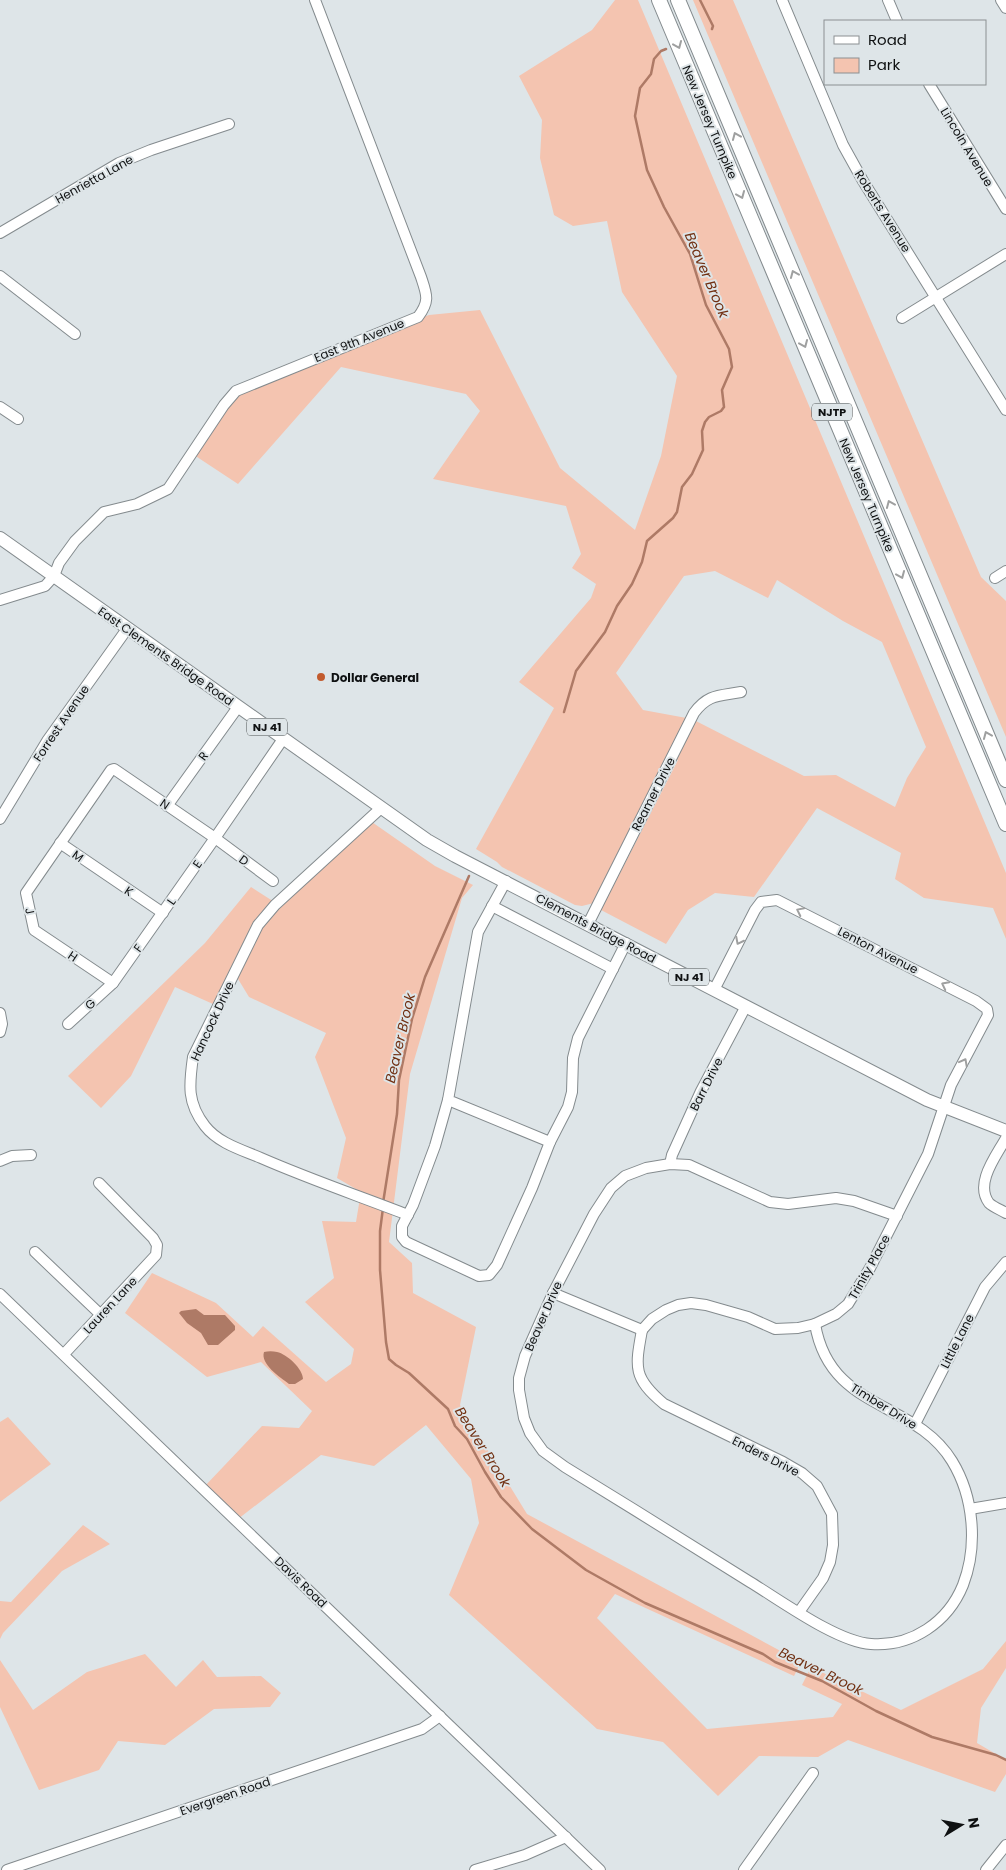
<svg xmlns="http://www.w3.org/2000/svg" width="1006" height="1870" font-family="Poppins,sans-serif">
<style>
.green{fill:#f4c4b0;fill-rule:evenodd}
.water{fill:#ae7a66}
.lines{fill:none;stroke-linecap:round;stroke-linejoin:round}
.stream{stroke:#ae7a66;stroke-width:2.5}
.minor-casing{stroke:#848b8e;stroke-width:12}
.major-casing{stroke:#848b8e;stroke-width:14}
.highway-casing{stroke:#848b8e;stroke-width:16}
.minor{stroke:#fff;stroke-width:10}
.major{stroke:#fff;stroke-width:12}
.highway{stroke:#fff;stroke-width:14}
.oneway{stroke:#9fa0a0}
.poi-dot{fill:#c25b2e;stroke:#dee5e8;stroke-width:2}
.labels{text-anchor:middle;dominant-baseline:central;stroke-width:4;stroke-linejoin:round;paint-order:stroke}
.shield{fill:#dee5e8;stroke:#4d5152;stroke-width:1}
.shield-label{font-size:11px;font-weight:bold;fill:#0f1112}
.street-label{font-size:12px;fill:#0f1112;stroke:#dee5e8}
.poi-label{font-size:12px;font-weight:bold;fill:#0f1112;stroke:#dee5e8;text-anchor:start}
.water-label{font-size:14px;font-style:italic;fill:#713012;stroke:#dee5e8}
</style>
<rect width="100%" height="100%" fill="#dee5e8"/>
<g class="green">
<path d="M615,0h23l368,873v66l-13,-31 -69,-10 -29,-19 6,-26 -84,-45 -63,89 -39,-4 -27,17 -22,34 -65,-34 77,-150 -10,-4 -74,147 -12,3 -7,-1 -73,-38 -5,-5 -21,-13 78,-141 -35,-26 72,-84 5,-14 -24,-16 9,-14 -15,-48 -133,-27 47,-68 -14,-17 -125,-27 -103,117 -47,-31 57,-70 181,-68 51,-5 80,158 75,62 26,-74 16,-80 -55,-84 -15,-71 -34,5 -19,-11 -14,-57 2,-38 -23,-44 73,-46zM715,571l53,27 9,-18 66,41 39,21 44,105 -19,31 -12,29 -59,-32 -32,1 -112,-57 -49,-9 -27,-37 68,-97z"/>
<path d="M693,0h40l248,577 25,24v136z"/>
<path d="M369,820l66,46 38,19 -11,13 -52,176 -21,168 23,21 1,30 63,34 -16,78 67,109 274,148 -7,14 -179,-82 -18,24 110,111 126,-12 9,-13 -40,-19 9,-18 90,43 82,-41 23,-28v27l-25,40 -4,35 29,17v14l-11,18 -147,-52 -30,17 -59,-1 -41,40 -55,-54 -66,-13 -148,-134 30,-72 -8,-44 -45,-54 -52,41 -53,-11 -83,64 -34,-32 58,-61 37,2 13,-17 -51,-49 -54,15 -82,-64 27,-40 64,30 37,34 10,-11 63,56 25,-18 3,-15 -49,-47 29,-24 -12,-57 34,1 5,-30 -24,-14 9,-40 -31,-81 11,-24 -77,-36 -17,-28 -19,35 -38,-17 -44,89 -30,32 -33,-32 137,-133 46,-56 28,18z"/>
<path d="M8,1417l43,47 -51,38v-80z"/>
<path d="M83,1525l27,19 -48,27 -59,62 -3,6v-38l11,1z"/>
<path d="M145,1654l31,33 27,-27 14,17 44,-1 20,17 -11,14 -56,2 -49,36 -47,-4 -19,29 -60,20 -39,-83v-47l33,50 54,-38z"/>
</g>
<g class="water">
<path d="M196,1309l8,6h21l10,11v4l-17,15h-10l-7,-12 -14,-10 -8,-10 2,-2z"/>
<path d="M264,1352c4,-1 9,-1 13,0 10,2 26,17 26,27l-8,5h-6c-9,-7 -29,-20 -25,-32z"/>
</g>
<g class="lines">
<g class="stream">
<path d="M700,0l13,26 -1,3"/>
<path d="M564,712l12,-41 29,-39 12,-26 15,-22 10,-22 5,-21 26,-23 4,-6 5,-25 10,-13 11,-24 -1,-19 3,-9 4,-5 12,-6 3,-4 -2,-17 10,-23 -3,-18 -23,-44 -16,-51 -26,-47 -17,-37 -12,-54 5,-28 11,-14 3,-15 7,-8 5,-2"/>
<path d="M383,1203l14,-89 2,-34 13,-61 13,-42 44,-101"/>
<path d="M383,1208l-3,23v39l6,72 3,17 7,6 13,8 39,36 7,17 12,13 18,33 16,25 31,32 54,41 59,33 118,51 12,8 47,19 54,30 56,26 64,18 10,5"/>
</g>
<g class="minor-casing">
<g id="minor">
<path d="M782,0l61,145 20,36 143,229"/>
<path d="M888,0l9,21"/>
<path d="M1001,0l5,8"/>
<path d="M929,84l77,125"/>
<path d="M0,233l119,-70 32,-13 78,-26"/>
<path d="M0,276l75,58"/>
<path d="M902,318l104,-64"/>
<path d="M0,407l18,12"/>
<path d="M995,578l11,-7"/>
<path d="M0,600l45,-14 9,-10 5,-13 16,-22 29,-29 33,-8 31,-15 56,-84 12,-14 182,-74c12,-16 9,-22 3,-40l-106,-277"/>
<path d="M167,806l71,-99"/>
<path d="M381,808l-106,97 -17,20 -65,132c-4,28 -6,46 12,69 13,17 37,24 56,32 48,21 98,38 147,57"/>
<path d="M0,819l47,-78 80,-112"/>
<path d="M60,843l103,70"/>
<path d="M506,881l-28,51 -30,168 102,42"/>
<path d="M492,906l121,63"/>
<path d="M588,924l106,-211c14,-19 25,-17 47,-21"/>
<path d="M113,983l-79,-53 -8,-37 85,-123 3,-1 101,69 58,43"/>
<path d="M0,1013l2,11 -2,8"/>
<path d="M68,1024l45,-41 102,-145 68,-99"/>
<path d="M448,1100l-13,46 -22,59 -11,21v11l4,5 73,34 10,-1 8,-10 35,-77 18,-46 18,-35 4,-15 1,-34 5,-20 48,-95"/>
<path d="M1006,1138c-9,17 -32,45 -17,65 4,4 12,7 17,10"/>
<path d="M0,1161l12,-5 19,-1"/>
<path d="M670,1164l2,-9 29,-64 45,-85"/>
<path d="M35,1252l66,63"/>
<path d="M553,1293l89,37"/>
<path d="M0,1294l600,576"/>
<path d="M815,1324c15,88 99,75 137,137 22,36 26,85 11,124 -15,37 -51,62 -92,59 -34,-2 -91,-44 -121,-62 -62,-39 -123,-77 -185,-115l-22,-16 -13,-18 -6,-15 -5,-28v-12l6,-22 28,-63 41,-79 17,-26 14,-12 21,-8 24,-4 19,1 81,37 18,2 48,-6 18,3 43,15"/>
<path d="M642,1330l10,-11 14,-9 12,-5 13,-2 15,2 42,12 27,12 23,-1 17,-4 21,-10 12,-10 22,-36 58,-114 23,-69 37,-70 -1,-6 -11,-8 -199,-101 -16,2 -6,8 -41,80"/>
<path d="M642,1330c-7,38 -9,48 22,74l119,58 19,11 15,13 15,28 1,31 -3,17 -7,16 -24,34"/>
<path d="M64,1354l92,-99 1,-10 -4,-7 -54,-55"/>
<path d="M915,1424l70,-137 21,-25"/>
<path d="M970,1509l36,-6"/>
<path d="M7,1870l415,-141 18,-13"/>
<path d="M475,1870l50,-15 41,-18"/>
<path d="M744,1870l69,-97"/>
<path d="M986,1870l20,-25"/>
</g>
</g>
<g class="major-casing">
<path id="major" d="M0,538l427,302 28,16 472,244 79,31"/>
</g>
<g class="highway-casing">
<g id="highway">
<path d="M659,0l347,824"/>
<path d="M678,0l328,780"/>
</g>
</g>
<use href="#minor" class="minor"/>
<use href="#major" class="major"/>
<use href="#highway" class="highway"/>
</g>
<defs><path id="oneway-chevron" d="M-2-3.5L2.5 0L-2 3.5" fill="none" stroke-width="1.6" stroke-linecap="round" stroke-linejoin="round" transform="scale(1.25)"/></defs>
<g class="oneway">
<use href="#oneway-chevron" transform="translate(678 45) rotate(67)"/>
<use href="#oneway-chevron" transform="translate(736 136) rotate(-113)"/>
<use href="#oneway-chevron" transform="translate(741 195) rotate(67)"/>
<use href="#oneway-chevron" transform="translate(794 274) rotate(-113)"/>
<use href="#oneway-chevron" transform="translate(804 344) rotate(67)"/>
<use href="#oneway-chevron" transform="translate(890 504) rotate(-113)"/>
<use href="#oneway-chevron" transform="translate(901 575) rotate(67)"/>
<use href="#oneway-chevron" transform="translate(987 735) rotate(-113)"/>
<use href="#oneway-chevron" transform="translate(800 911) rotate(-154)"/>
<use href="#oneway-chevron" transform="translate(739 941) rotate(117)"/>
<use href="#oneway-chevron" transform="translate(945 985) rotate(-153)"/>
<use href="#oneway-chevron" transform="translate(964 1062) rotate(-62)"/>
</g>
<circle class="poi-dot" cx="321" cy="677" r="5"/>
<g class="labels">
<g class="shield">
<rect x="812" y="403.5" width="40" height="17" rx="4"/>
<rect x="247" y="718.5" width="40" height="17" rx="4"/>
<rect x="669" y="968.5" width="40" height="17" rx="4"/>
</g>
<g class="shield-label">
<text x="832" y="412">NJTP</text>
<text x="267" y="727">NJ 41</text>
<text x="689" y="977">NJ 41</text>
</g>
<g class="street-label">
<text transform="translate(710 122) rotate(67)">New Jersey Turnpike</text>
<text transform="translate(967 147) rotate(59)">Lincoln Avenue</text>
<text transform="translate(94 179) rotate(-29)">Henrietta Lane</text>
<text transform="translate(883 211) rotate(58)">Roberts Avenue</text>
<text transform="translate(359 340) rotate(-22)">East 9th Avenue</text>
<text transform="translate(867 495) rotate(67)">New Jersey Turnpike</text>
<text transform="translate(166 656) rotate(35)">East Clements Bridge Road</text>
<text transform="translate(61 723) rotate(-56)">Forrest Avenue</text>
<text transform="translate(203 756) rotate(-54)">R</text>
<text transform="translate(653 794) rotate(-63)">Reamer Drive</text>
<text transform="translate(165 804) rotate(34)">N</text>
<text transform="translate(78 856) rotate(36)">M</text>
<text transform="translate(244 860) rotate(36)">D</text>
<text transform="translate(197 864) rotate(-55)">E</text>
<text transform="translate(129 891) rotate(34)">K</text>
<text transform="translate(171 901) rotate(-55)">L</text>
<text transform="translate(30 911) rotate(78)">J</text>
<text transform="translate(596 928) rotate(28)">Clements Bridge Road</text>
<text transform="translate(138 948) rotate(-54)">F</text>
<text transform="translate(878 950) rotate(27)">Lenton Avenue</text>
<text transform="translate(73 956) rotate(34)">H</text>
<text transform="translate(90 1004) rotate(-43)">G</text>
<text transform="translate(212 1021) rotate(-65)">Hancock Drive</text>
<text transform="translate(706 1084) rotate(-63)">Barr Drive</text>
<text transform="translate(869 1267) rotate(-61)">Trinity Place</text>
<text transform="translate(110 1305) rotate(-47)">Lauren Lane</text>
<text transform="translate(543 1316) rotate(-66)">Beaver Drive</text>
<text transform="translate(957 1341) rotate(-63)">Little Lane</text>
<text transform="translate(884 1406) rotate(32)">Timber Drive</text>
<text transform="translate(766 1456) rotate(27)">Enders Drive</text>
<text transform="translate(301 1582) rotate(44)">Davis Road</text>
<text transform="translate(225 1796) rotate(-19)">Evergreen Road</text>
</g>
<g class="poi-label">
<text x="331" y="677">Dollar General</text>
</g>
<g class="water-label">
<text transform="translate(707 275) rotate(67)">Beaver Brook</text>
<text transform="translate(400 1038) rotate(-77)">Beaver Brook</text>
<text transform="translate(483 1447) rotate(58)">Beaver Brook</text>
<text transform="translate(821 1671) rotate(26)">Beaver Brook</text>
</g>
</g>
<rect x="824" y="20" width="162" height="65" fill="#dee5e8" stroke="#8b9092"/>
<rect x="834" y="36" width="25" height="8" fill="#ffffff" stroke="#8b9092"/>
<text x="868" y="45" font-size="15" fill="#0f1112">Road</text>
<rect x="834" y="58" width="25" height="15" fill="#f4c4b0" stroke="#8b9092"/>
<text x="868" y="70" font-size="15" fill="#0f1112">Park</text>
<g transform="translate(961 1825) rotate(80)" stroke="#dee5e8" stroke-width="4" paint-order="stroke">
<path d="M0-4L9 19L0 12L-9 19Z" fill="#0f1112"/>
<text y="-8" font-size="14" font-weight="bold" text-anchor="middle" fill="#0f1112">N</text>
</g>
</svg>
